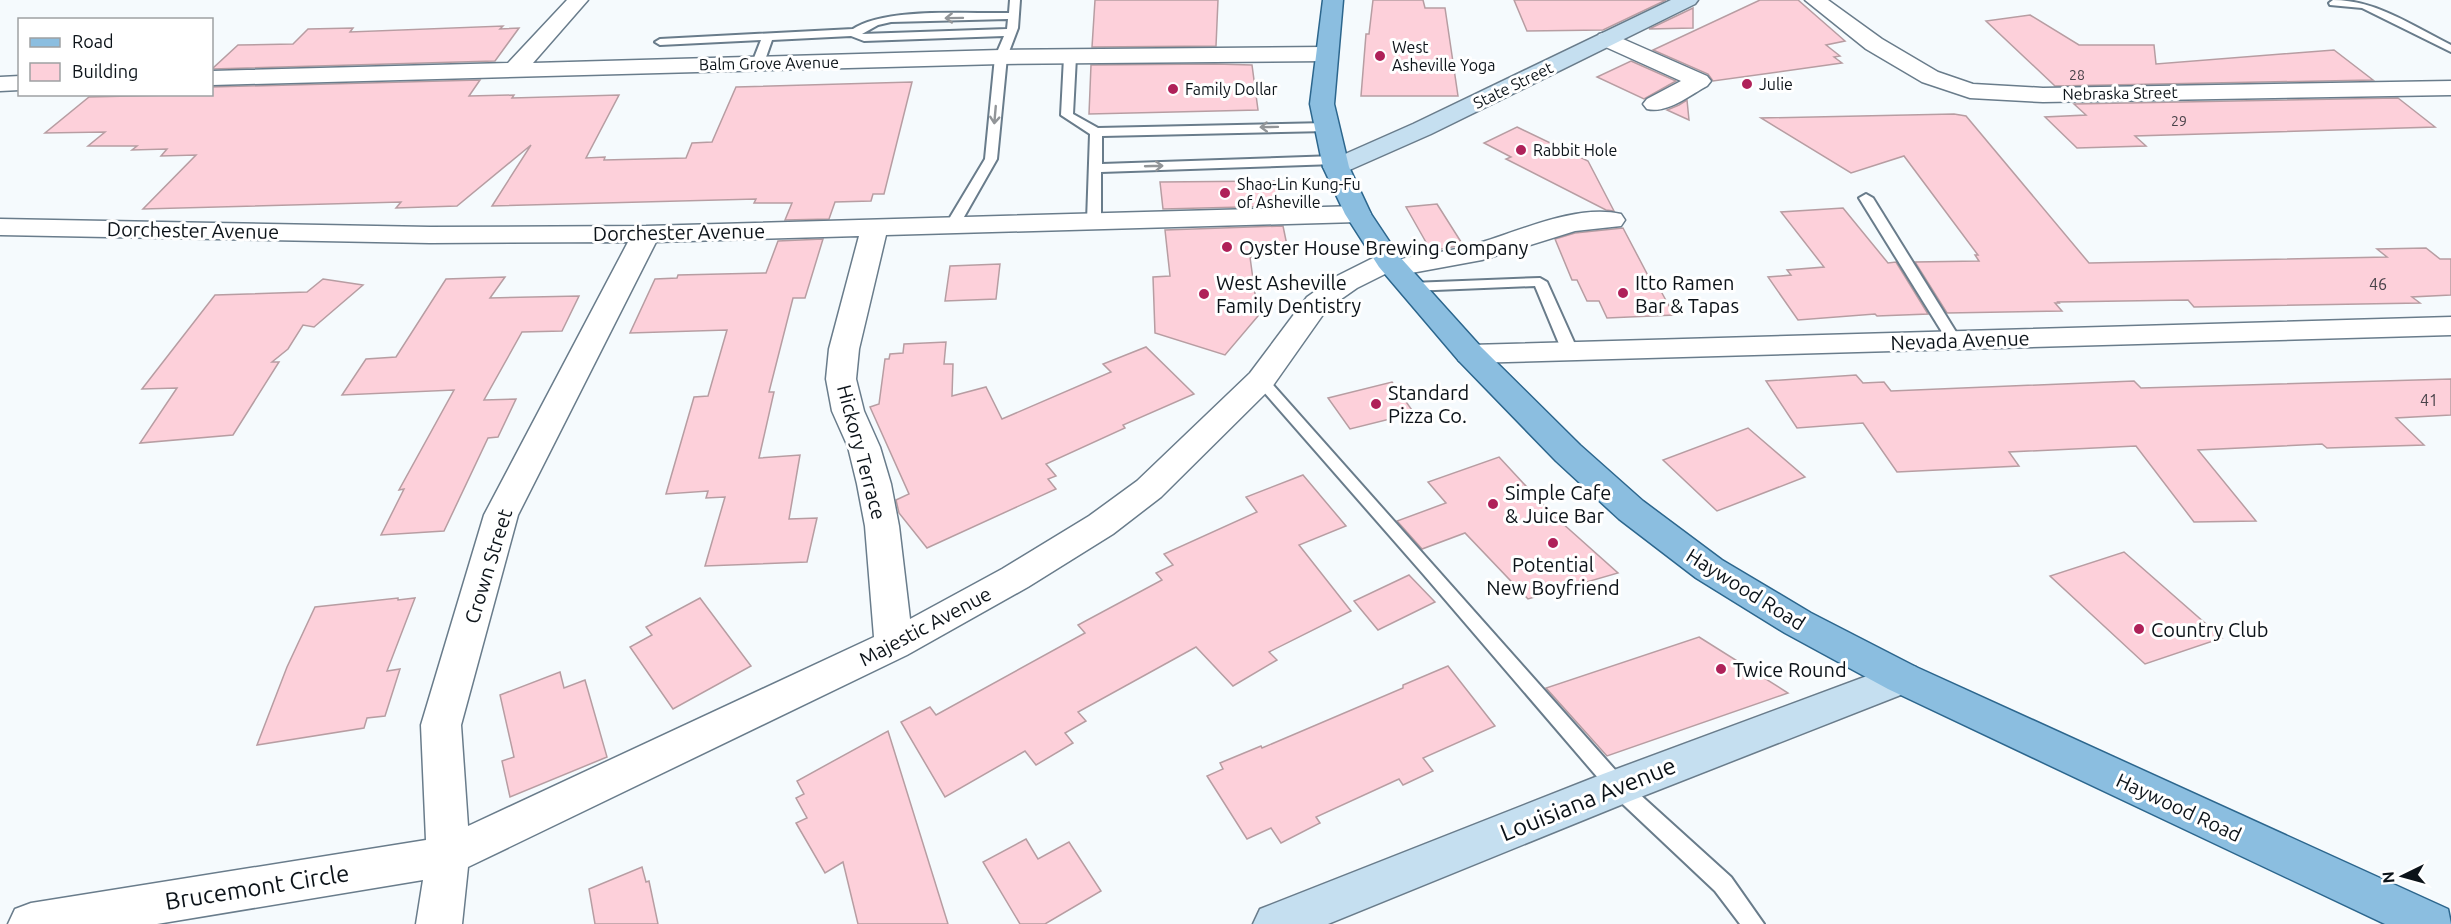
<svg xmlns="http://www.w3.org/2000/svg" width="2451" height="924" font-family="Ubuntu,sans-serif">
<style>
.building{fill:#fdd0da;stroke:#b79da2;stroke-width:1.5}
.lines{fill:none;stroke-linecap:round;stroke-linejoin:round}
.lane-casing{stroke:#697c8b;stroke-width:4}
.street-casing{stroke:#697c8b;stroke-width:3}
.secondary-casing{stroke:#697c8b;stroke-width:3}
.primary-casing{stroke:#2c668d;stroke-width:3}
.lane{fill:#fff;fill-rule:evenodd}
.street{fill:#fff;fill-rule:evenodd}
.secondary{fill:#c5dff0;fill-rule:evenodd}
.primary{fill:#8bbee0;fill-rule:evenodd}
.oneway{stroke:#929598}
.poi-dot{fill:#af2159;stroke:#fff;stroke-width:2}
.labels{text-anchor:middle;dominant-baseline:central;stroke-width:6;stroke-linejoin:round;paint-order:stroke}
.far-number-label{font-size:14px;fill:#484249}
.far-poi-label{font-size:16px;fill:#0c1319;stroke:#fff;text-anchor:start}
.far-street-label{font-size:16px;fill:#0c1319;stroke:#fff}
.number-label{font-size:16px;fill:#484249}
.street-label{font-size:20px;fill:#0c1319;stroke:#fff}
.poi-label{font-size:20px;fill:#0c1319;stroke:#fff;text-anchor:start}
.near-street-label{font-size:24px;fill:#0c1319;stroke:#fff}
</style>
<rect width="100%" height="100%" fill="#f5fafd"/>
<g class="building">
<path d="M1095,0h123l-2,46 -124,1z"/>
<path d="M1373,0h50l2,8h20l13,88h-97l5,-62h3z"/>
<path d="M1514,0h152l-63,30 -76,1z"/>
<path d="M1760,0h38l47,41 -19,4 14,11 -6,1 8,6 -129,18 -5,-7 -55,-24z"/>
<path d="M1693,8v20l-44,1z"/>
<path d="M2030,15l49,30h75l2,19 178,-14 39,30 -318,6 -69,-65z"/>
<path d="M503,26l-3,3 19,-1 -24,33 -283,8 26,-24 55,-1 15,-15 45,-1 -3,4z"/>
<path d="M1631,61l45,20 -32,18 -47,-22z"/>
<path d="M1215,64l37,1 6,45 -169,4 2,-49z"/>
<path d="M480,80l-11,16 45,-1 -2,3 107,-3 -33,63 19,-1 -1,3 82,-2 6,-15 20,-1 24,-55 176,-5 -28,112h-11l-2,7 -36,1 -6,17 -44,1 7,-17h-38l2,-4 -264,7 39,-61 -74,61 -61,2 5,-6 -258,7 53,-54 -35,1 6,-7 -35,1 5,-4h-49l17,-14 -60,1 44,-36 123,-3v-7z"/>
<path d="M2398,98l37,29 -300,9 11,10 -69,2 -32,-31 41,-2 -12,-11z"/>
<path d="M1687,100l2,20 -22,-10 12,-5z"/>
<path d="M1954,114l12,2 123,147 298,-6 -10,-8 49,-1 14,11h11v36l-39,2 8,6 -226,4 -6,-7 -130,2 1,1h-4l7,8 -115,2 -32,-51 64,-1 -4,-6h3l-74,-99 -53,17 -90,-55z"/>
<path d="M1517,127l71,34 26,50 -8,-1 -100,-51 5,-2 -27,-14z"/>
<path d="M1275,181l5,25 -117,3 -3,-27z"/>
<path d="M1437,204l26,41 -32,6 -25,-44z"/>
<path d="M1843,208l45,55 8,-1 32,52 -51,2 -2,-2 -77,6 -30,-43 23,-2 -4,-5 37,-3 -43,-55z"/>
<path d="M1283,226l6,29 -39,2 8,59 -33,39 -70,-22 -2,-56 17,-1 -5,-46z"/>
<path d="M1623,228l30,57 4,-1 17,31 -67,3 -8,-17h-12l-10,-21h-5l-17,-41 20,-6z"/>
<path d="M823,239l-18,59h-12l-24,94h5l-15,66 41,-3 -11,64 28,-1 -10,44 -102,4 20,-69 -19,1 2,-7 -42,3 28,-97 14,-1 19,-66 -97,3 25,-54 22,-1 1,-3 88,-2 12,-32z"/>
<path d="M1000,264l-4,35 -51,2 5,-35z"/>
<path d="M505,277l-15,21 89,-2 -17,35 -40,1 -38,68 32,-1 -18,38 -10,1 -44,93 -63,4 23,-46 -5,1 55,-100 -112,5 24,-36 30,-2 50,-78z"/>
<path d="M323,279l40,6 -49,42 -11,-2 -15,24 -16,13h7l-46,73 -93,8 37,-55 -35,1 73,-94 92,-3z"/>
<path d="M946,342l-2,22h9l-1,32 34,-9 16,32 109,-47 -8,-8 43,-17 48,47 -71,31 2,3 -79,36 10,12 -8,3 8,10 -129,59 -28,-35 -3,-13 13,-6 -39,-87 9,-3 6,-45h4l1,-5 13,-1 1,-9z"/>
<path d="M1856,375l7,8 21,-1 7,9 243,-10 7,7 310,-9v36l-55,3 28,27 -97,3 -5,-4 -124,6 58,71 -62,1 -58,-76 -127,6 10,14 -122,6 -34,-49 -66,5 -31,-47z"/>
<path d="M1392,382l22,31 -64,16 -22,-31z"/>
<path d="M1748,428l57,49 -88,34 -54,-51z"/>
<path d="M1499,457l53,57 66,59 -90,26 -63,-66 -43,16 -25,-28 49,-18 -18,-21z"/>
<path d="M1303,475l43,51 -47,19 52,66 -82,41 8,8 -44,26 -37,-39 -118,65 8,9 -21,12 8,10 -37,22 -11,-14 -80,46 -44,-75 29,-15 6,8 149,-82 -7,-8 84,-45 -6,-7 17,-8 -9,-11 93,-42 -11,-15z"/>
<path d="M2124,552l98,86 -77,26 -95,-88z"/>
<path d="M1409,575l26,27 -57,28 -24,-29z"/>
<path d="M398,598v2l17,-2 -28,73 13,-2 -15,47 -18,2 -3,10 -107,17 30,-78 28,-60z"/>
<path d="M700,598l51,68 -78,43 -43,-62 22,-12 -6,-8z"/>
<path d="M1699,637l89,56 -181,63 -61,-68z"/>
<path d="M1448,666l47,60 -72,32 10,13 -30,14 -4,-6 -83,38 4,6 -39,20 -10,-15 -24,11 -40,-63 16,-7 -3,-6 41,-17 1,2 141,-60v-3z"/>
<path d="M560,672l4,16 21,-8 22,77 -97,40 -8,-36 12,-4 -14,-62z"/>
<path d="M888,731l60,193h-90l-15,-62 -18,11 -29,-50 11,-5 -11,-20 8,-4 -7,-13z"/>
<path d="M1026,839l12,20 31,-17 32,49 -56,33h-25l-37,-62z"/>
<path d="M642,867l4,15 3,-1 9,43h-63l-6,-35z"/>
</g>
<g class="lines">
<g class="lane-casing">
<g id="lane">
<path d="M1010,0h10l-2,28 -11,29 -10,102 -37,65 -7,4 -7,-4 39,-65 10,-102 9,-21 -140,5 -13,-5 -79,4 -8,23 -6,3 -6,-3 9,-23 -101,5 -5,-3 5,-3 193,-10c33,-22 115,-15 156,-16zM1008,19l-1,10 -145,5 16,-9 13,-3z"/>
<path d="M2333,0c43,0 80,26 118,45v7l-89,-44 -32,-3 -1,-2z"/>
<path d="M1070,54l6,3 -3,57 25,14 229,-5 6,4 -6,4 -225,5v28l233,-8 6,4 -6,4 -234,8v49l-7,4 -5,-1 -2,-3 3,-87 -29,-19 3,-58z"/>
<path d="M1866,194l7,4 88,142 -2,3 -5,2 -7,-5 -88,-142z"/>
<path d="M1540,278l7,4 31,69 -3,3h-10l-3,-3 -27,-65 -124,5 -7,-4 7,-4z"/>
<path d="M1261,375l5,2 359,404 106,96 33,47h-24l-25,-33 -104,-98 -187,-218 -168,-192 -3,-3z"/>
</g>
</g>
<g class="street-casing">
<g id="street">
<path d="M567,0h21l-55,63 468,-13 325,-3 8,2 3,5 -3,5 -8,2 -325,3 -789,21v-14l296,-8z"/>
<path d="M1805,0h23l54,39 56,33 35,12 70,4 408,-7v14l-408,7 -73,-4 -48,-16 -56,-33z"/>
<path d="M1607,32l100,44 4,5 -4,5c-17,9 -40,28 -60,23l-4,-5 4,-5 34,-18 -82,-37 -3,-5 3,-5z"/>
<path d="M20,76v14l-20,1v-14z"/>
<path d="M1358,206l9,2 4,6 -4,6 -9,2 -472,13 -27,114 -3,30 8,32 16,36 11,37 8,42 11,93 92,-50 87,-53 48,-35 113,-108 57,-76 30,-21 42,-21 10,-2 10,2 2,4c23,-5 46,-7 68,-13 45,-12 106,-43 152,-32l4,6 -4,6 -46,5 -93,29 -87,16 -10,-2 -28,14 -30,21 -55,78 -111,110 -48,37 -85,53 -121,68 -439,212 -6,57h-46l7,-44 -266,44h-149l7,-15 16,-6 395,-63 -5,-115 63,-210 144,-273 -198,1 -430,-8v-16l430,8 216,-1zM859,236l-30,113 -3,30 6,32 16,36 9,37 8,42 9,111 -406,189 -7,-101 57,-210 138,-273z"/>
<path d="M2451,317v18l-981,28 -11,-2 -4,-7 4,-7 11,-2z"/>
</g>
</g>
<g class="secondary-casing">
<g id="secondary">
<path d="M1671,0h27l-3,4 -264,130 -86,38 -9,3 -9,-3 -4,-5 4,-5 86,-38z"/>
<path d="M1902,663l14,4 5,11 -5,11 -283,111 -305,124h-75l7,-15 343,-135z"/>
</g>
</g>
<g class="primary-casing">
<path id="primary" d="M1323,0h20l-9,104 15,63 22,47 28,42 82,91 99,98 63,56 79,59 89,53 105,54 532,242 3,15h-66l-497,-235 -103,-56 -89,-55 -77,-59 -63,-58 -97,-100 -80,-94 -34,-53 -22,-47 -13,-63z"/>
</g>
<use href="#lane" class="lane"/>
<use href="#street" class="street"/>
<use href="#secondary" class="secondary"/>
<use href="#primary" class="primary"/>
</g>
<defs><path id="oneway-shaft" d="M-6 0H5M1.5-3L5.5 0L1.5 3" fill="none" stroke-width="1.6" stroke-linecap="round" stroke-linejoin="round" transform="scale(1.5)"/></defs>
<g class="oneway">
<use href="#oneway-shaft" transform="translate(954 18) rotate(179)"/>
<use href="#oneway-shaft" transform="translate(995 115) rotate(95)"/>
<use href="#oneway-shaft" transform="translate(1269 127) rotate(179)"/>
<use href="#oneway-shaft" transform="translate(1154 166) rotate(-2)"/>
</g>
<g class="poi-dot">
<circle cx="1380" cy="56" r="6"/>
<circle cx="1747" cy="84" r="6"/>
<circle cx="1173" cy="89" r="6"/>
<circle cx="1521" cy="150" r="6"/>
<circle cx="1225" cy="193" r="6"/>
<circle cx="1227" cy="247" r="6"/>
<circle cx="1623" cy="293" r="6"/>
<circle cx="1204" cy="294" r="6"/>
<circle cx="1376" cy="404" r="6"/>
<circle cx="1493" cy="504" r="6"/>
<circle cx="1553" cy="543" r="6"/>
<circle cx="2139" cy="629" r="6"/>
<circle cx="1721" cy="669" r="6"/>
</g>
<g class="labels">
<g class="far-number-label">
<text x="2077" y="75">28</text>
<text x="2179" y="121">29</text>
</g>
<g class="far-poi-label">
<text x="1392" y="47">West<tspan x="1392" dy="18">Asheville Yoga</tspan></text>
<text x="1759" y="84">Julie</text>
<text x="1185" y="89">Family Dollar</text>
<text x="1533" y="150">Rabbit Hole</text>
<text x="1237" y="184">Shao-Lin Kung-Fu<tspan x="1237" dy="18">of Asheville</tspan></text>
</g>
<g class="far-street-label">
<text transform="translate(769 63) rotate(-1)">Balm Grove Avenue</text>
<text transform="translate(1513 85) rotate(-26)">State Street</text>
<text transform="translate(2120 93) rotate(-1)">Nebraska Street</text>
</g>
<g class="number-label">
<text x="2378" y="284">46</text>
<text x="2429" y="400">41</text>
</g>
<g class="street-label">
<text transform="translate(193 230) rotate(1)">Dorchester Avenue</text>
<text transform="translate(679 232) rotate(-1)">Dorchester Avenue</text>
<text transform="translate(1960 340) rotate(-2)">Nevada Avenue</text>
<text transform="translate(862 452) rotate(75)">Hickory Terrace</text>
<text transform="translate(488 566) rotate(-73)">Crown Street</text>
<text transform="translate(1746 589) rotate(32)">Haywood Road</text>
<text transform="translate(925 626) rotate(-28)">Majestic Avenue</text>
<text transform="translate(2179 807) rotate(25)">Haywood Road</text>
</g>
<g class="poi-label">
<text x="1239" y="247">Oyster House Brewing Company</text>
<text x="1216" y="282">West Asheville<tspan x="1216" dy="23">Family Dentistry</tspan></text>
<text x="1635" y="282">Itto Ramen<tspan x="1635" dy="23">Bar &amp; Tapas</tspan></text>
<text x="1388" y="392">Standard<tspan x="1388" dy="23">Pizza Co.</tspan></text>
<text x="1505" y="492">Simple Cafe<tspan x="1505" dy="23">&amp; Juice Bar</tspan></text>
<text x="1553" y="564" text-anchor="middle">Potential<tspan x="1553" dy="23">New Boyfriend</tspan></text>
<text x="2151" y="629">Country Club</text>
<text x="1733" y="669">Twice Round</text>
</g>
<g class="near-street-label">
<text transform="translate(1588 799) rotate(-22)">Louisiana Avenue</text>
<text transform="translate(257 887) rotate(-9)">Brucemont Circle</text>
</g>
</g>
<rect x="18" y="18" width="195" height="78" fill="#ffffff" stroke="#9ea1a3" stroke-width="1.5"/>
<rect x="30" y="38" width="30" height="9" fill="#8bbee0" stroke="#9ea1a3" stroke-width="1.5"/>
<text x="72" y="48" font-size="18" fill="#0c1319">Road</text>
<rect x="30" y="63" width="30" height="18" fill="#fdd0da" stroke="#9ea1a3" stroke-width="1.5"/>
<text x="72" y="78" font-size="18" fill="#0c1319">Building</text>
<g transform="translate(2403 876) rotate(265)" stroke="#ffffff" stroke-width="4.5" paint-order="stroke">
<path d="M0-4.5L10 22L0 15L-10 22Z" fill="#0c1319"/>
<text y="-9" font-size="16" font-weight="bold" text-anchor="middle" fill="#0c1319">N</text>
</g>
</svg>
